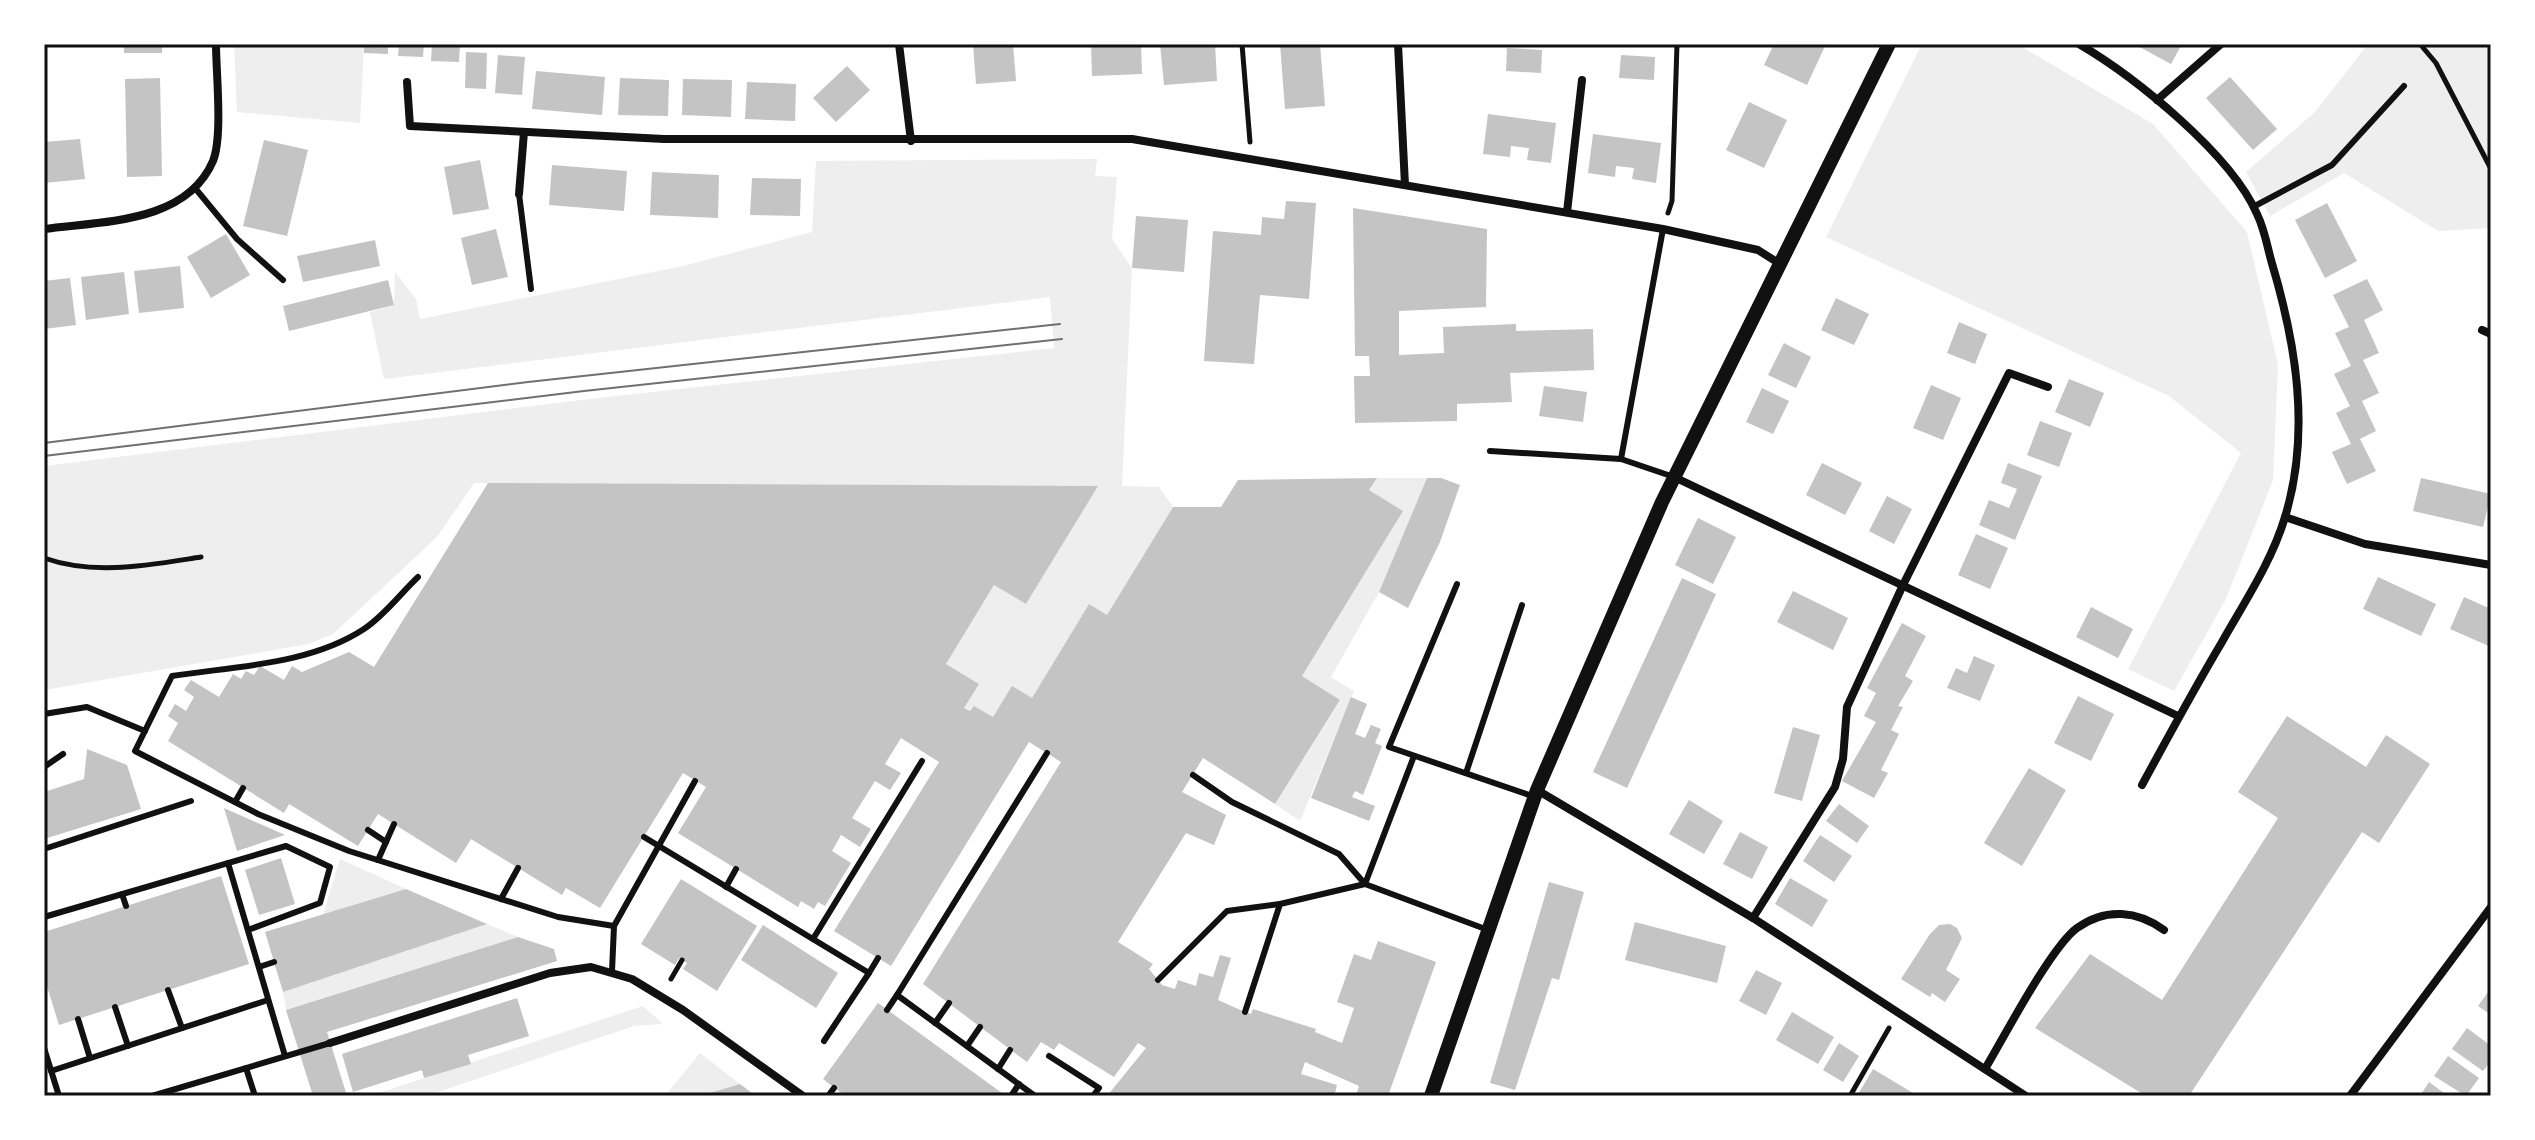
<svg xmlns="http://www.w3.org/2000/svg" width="2535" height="1140" font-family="'Asap Condensed',sans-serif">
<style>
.green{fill:#eee}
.building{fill:#c4c4c4}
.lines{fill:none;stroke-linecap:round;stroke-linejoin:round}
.path{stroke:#111;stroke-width:5}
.service{stroke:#111;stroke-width:6}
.minor{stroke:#111;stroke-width:8}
.tertiary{stroke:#111;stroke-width:14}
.tram{stroke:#707070;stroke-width:2}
.neatline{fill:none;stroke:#111;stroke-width:3}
</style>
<rect width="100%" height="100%" fill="#fff"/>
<g class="green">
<path d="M234,44h130l-4,79 -123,-11z"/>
<path d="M1922,44h95l136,80 94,108 31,133 -5,115 -47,119 -52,92 -46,-22 113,-216 -72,-57 -343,-159z"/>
<path d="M2368,44h123v184l-53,3 -94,-58 -74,43 -24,-44 69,-60z"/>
<path d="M1097,159l-2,17 22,1 -5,62 20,29 -10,218 37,1 14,20 -66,108 -18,-11 -57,94 -39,19 -19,-11 -4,5 -6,-3 15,-24 -33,-20 48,-79 32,19 71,-118 -623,-3 -37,54 -104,97 -24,10 -265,46v-224l554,-68 456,-50 -4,-51 -666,82 -14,-67 24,-7 1,-33 21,27 4,20 263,-53 129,-34 4,-71z"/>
<path d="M1377,478h50l-48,114 -48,85 23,14 -54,130 -25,-17 65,-103 -38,-25 101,-165 -34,-21z"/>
<path d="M340,859l66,30 -83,26z"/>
<path d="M487,924l31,13 -232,73 -3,-18z"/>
<path d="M643,1006l20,18 -29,2 -208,70h-56z"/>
<path d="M700,1053l40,31 -39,12h-36z"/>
</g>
<g class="building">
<rect x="124" y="44" width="38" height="9"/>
<path d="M364,44h24v10l-24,-1z"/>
<path d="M399,44h25l-1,13 -25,-1z"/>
<path d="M432,44h28l-1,18 -28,-1z"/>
<path d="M973,44h40l3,37 -40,3z"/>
<path d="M1091,44h50l1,30 -50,2z"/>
<path d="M1160,44h55l2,37 -53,4z"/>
<path d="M1280,44h40l5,62 -40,3z"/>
<path d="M1774,44h52l-19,41 -43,-20z"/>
<path d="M2134,44h48l-11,20z"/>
<path d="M1507,48l35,2 -1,23 -35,-2z"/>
<path d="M466,52l21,1 -1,36 -21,-1z"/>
<path d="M498,55l27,2 -3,38 -27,-2z"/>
<path d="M1621,55l34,2 -1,23 -35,-2z"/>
<path d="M847,66l23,24 -34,32 -23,-24z"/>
<path d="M536,71l69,6 -3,38 -70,-6z"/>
<path d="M2230,77l47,52 -24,21 -47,-52z"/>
<path d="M160,78l2,98 -35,1 -2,-98z"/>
<path d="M620,78l49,2 -1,36 -50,-1z"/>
<path d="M683,79l49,1 -1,37 -49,-2z"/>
<path d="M747,82l49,2 -1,37 -50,-2z"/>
<path d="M1749,102l38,18 -23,48 -38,-18z"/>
<path d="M1488,114l68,9 -5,40 -24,-3 2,-12 -18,-2 -1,11 -27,-3z"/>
<path d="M1593,134l68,9 -5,40 -24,-4 2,-11 -18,-2 -1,11 -27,-4z"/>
<path d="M80,139l5,40 -41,4v-41z"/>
<path d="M264,140l44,10 -21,86 -44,-10z"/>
<path d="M480,160l9,49 -36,6 -9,-48z"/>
<path d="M552,165l75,6 -3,40 -75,-6z"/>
<path d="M652,172l67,3 -1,43 -68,-3z"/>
<path d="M752,178l49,1 -1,37 -50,-1z"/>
<path d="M1286,201l30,2 -7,96 -49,-4 -6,69 -50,-3 9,-130 48,4 1,-18 22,2z"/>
<path d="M2327,203l30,58 -32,17 -30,-58z"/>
<path d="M1353,208l134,21 -1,78 -87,4v44l45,-2 -1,-26 73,-3v7l77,-2 1,41 -84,3 2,29 -55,2v17l-102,2 -1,-47h16l-1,-20h-14z"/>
<path d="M1136,216l52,4 -4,52 -52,-4z"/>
<path d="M496,229l12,48 -36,8 -11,-47z"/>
<path d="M226,234l24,41 -39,23 -24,-41z"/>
<path d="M375,240l5,26 -77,16 -6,-26z"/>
<path d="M180,266l4,42 -45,5 -5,-42z"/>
<path d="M124,272l5,42 -43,6 -5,-43z"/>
<path d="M70,278l6,47 -32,4v-48z"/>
<path d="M2367,279l16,31 -19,10 15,33 -16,7 16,33 -17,8 14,30 -16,8 16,32 -29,13 -15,-32 19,-8 -15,-31 14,-7 -16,-32 17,-8 -16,-33 14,-6 -16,-32z"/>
<path d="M388,280l6,25 -105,26 -6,-25z"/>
<path d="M1836,298l33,16 -15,31 -33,-15z"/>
<path d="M1959,322l28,12 -12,30 -28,-11z"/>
<path d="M1784,343l27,14 -15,31 -28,-13z"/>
<path d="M2069,379l35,14 -14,34 -35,-15z"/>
<path d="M1931,385l30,13 -18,42 -30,-12z"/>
<path d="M1544,386l43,6 -4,30 -44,-6z"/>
<path d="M1762,388l27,13 -16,33 -27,-12z"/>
<path d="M2040,421l32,12 -13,34 -32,-12z"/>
<path d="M1822,463l40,20 -17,32 -39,-20z"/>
<path d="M2008,463l34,13 -27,64 -36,-15 10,-25 20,8 8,-19 -16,-6z"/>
<path d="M1377,478l-8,12 34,21 -101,165 38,24 -65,104 -72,-46 -21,34 44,23 -12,30 -28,-12 -68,109 35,22 -4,5 13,16 13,4 3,-9 18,6 3,-13 14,4 7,-22 11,3 -13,42 27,12 6,2 2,-5 63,20 -1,3 27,11 12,-35 -17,-6 17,-48 17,6 7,-19 58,21 -48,134h-32l3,-10 -54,-24 -4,12 36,11 -2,8 7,3h-235l39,-48 -8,-5 -24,34 -55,-34 -5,7 -13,-8 -14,20 -104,-78 138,-222 -32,-20 -138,224 -57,-35 105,-169 -38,-24 -16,26 16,9 -11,17 -15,-9 -23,37 19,11 -11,18 -19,-12 -9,16 19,12 -26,43 -7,-4 -4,7 -13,-8 -3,6 -120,-74 28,-46 -23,-14 -83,135 -34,-20 -4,7 -91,-56 -15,24 -78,-49 -20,32 -69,-42 -5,9 -116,-72 10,-18 -10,-7 7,-12 11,7 8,-14 -10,-7 7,-10 28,17 14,-23 8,5 5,-8 8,4 6,-9 24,14 8,-14 10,6 47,-20 25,15 114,-184 610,3 -72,118 -32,-19 -48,79 33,20 -15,24 6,3 4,-5 19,11 19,-31 20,12 57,-94 18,11 66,-108h48l17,-27z"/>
<path d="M1427,478h14l19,7 -20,57 -32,66 -29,-16z"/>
<path d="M2421,478l70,16 -8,33 -70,-16z"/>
<path d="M1887,496l25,13 -18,35 -25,-13z"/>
<path d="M1698,518l38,19 -23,47 -38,-19z"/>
<path d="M1976,534l32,14 -18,41 -32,-14z"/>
<path d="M2378,577l58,27 -15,32 -58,-27z"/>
<path d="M1682,578l34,16 -89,194 -34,-16z"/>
<path d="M1793,591l55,27 -15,32 -56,-28z"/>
<path d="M2464,597l27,12v38l-41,-18z"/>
<path d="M2091,607l42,22 -15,29 -42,-21z"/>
<path d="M1902,623l24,13 -21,40 8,5 -15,25 5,1 -12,23 8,4 -18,36 7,3 -14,25 -32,-17 34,-59 -12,-6 12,-23 -9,-5z"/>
<path d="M1974,656l21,9 -15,36 -33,-13 9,-20 11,5z"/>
<path d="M2078,696l36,18 -23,47 -37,-18z"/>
<path d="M1351,697l16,7 -12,30 10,4 6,-13 10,4 -6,14 7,3 -19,49 -8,-4 -3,6 23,9 -6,15 -58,-23z"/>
<path d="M2287,716l79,51 20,-32 44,29 -51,79 -17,-11 -173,264h-43l-111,-68 55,-74 72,46 116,-182 -40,-26z"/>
<path d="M1793,727l27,8 -18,66 -28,-8z"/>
<path d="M87,749l40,16 14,44 -97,30v-47l40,-13z"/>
<path d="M2029,768l37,22 -44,76 -38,-23z"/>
<path d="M1689,800l34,21 -19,33 -35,-20z"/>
<path d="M1839,804l30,22 -12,17 -31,-22z"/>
<path d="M224,808l61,27 -48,16z"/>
<path d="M1740,832l28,15 -16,32 -29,-15z"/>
<path d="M1820,835l32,21 -18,26 -31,-21z"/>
<path d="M281,858l14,46 -36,11 -14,-45z"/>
<path d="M221,876l28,88 -190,61 -15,-48v-45z"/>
<path d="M1790,878l38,22 -16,27 -37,-23z"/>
<path d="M681,879l76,47 -40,65 -34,-22 4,-6 -8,-5 -4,7 -34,-21z"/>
<path d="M1549,882l35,10 -25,88 -7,-2 -37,112 -25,-7z"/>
<path d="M406,889l81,35 -204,68 -18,-60z"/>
<path d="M1635,922l91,24 -9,37 -92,-23z"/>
<path d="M1950,924l7,4 5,10 -16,32 14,9 -15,23 -13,-9 -2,4 -29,-18 29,-45 9,-9z"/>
<path d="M763,925l75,48 -22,35 -75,-48z"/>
<path d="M518,937l36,12 3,12 -230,71 20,64h-34l-27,-86z"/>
<path d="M1756,970l26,13 -16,32 -27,-14z"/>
<path d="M2491,988v27l-13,-9z"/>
<path d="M517,998l12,38 -61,19 3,9 -47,14 -2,-8 -69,22 -11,-38z"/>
<path d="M878,1003l128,93h-161l-22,-17z"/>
<path d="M1792,1012l42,25 -16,27 -42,-24z"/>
<path d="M2467,1028l24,18v15l-8,10 -31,-22z"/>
<path d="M1839,1043l20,13 -16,26 -20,-12z"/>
<path d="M2448,1056l31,22 -13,18 -32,-20z"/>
<path d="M1873,1069l45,27h-61z"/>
<path d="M2429,1082l19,14h-28z"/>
<path d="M740,1084l16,12h-53v-1z"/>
</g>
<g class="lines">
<g class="path">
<path d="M1242,44l8,98"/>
<path d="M2420,44l16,19 55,106"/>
<path d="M1668,213l4,-12 5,-157"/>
<path d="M44,558c51,18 105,7 157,-1"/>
<path d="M671,979l11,-19"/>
<path d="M1850,1096l39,-68"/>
</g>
<g class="service">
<path d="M195,188l42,51 46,41"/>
<path d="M519,194l12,95"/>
<path d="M2253,207l79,-42 72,-79"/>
<path d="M1490,451l131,8 53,18"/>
<path d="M1621,459l42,-230"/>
<path d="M418,577c-17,16 -34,39 -54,52 -55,36 -128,37 -192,47l-37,75 123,63 91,37 209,66 56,9"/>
<path d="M1457,584l-68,163 146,50"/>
<path d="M44,714l43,-7 58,24"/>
<path d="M1414,756l-49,128 123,46"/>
<path d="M44,767l19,-13"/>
<path d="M1466,773l56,-168"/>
<path d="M1193,775l39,27 107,52 26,30 -85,20 -35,108"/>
<path d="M235,802l8,-14"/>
<path d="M368,830l18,12"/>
<path d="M644,837l225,136 -45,68"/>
<path d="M44,849l147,-48"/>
<path d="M378,860l16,-36"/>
<path d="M228,863l57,193"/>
<path d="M726,887l10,-18"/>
<path d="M122,894l4,12"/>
<path d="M501,899l17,-31"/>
<path d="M44,917l242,-71 44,21 -10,36 -72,27"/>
<path d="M813,939l109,-178"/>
<path d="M259,967l15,-5"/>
<path d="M612,971l2,-45 81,-145"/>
<path d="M869,973l9,-15"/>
<path d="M1158,980l69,-69 53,-7"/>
<path d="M168,990l14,38"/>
<path d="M115,1007l13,39"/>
<path d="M887,1010l10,-15"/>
<path d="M78,1019l12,39"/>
<path d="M935,1023l14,-20"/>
<path d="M967,1046l13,-19"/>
<path d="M44,1048l15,48"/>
<path d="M1049,1056l50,32 -6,8"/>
<path d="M246,1068l9,28"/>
<path d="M998,1069l12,-19"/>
<path d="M51,1071l217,-71"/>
<path d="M152,1096l178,-53"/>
<path d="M828,1096l6,-8"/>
<path d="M1011,1096l8,-12"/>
<path d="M1035,1096l-138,-101 150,-242"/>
</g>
<g class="minor">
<path d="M899,44l12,97"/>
<path d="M1398,44l7,141"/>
<path d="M2079,44c56,33 152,110 178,170 7,14 10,31 14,46 25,83 40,172 14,257 -13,44 -41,86 -63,125 -28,47 -54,95 -80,143"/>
<path d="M407,82l3,44 254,13h468l531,90 95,21 22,14"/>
<path d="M2157,100l64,-56"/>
<path d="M519,194l5,-62"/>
<path d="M1567,212l15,-132"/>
<path d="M44,229c57,-8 142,-5 169,-68 10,-25 3,-88 3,-117"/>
<path d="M2482,330l9,4"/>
<path d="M1674,477l504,239"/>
<path d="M2285,517l80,27 126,21"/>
<path d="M1537,790l216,128 273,178"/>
<path d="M1753,918l82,-131 8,-28 4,-52 56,-122 106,-212 39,14"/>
<path d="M330,1043l220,-70 41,-6 41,12 51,31 120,86"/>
<path d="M1985,1069c19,-32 66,-122 92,-141 29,-21 61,-17 87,2"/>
<path d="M2350,1096l141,-189"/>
</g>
<path class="tertiary" d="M1431,1096l106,-306 125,-288 227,-458"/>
<g class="tram">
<path d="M44,443l484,-61 532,-58"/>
<path d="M44,456l540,-65 478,-52"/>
</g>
</g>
<rect width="2535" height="1140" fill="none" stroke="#ffffff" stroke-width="92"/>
<rect x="46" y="46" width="2443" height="1048" class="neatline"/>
</svg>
